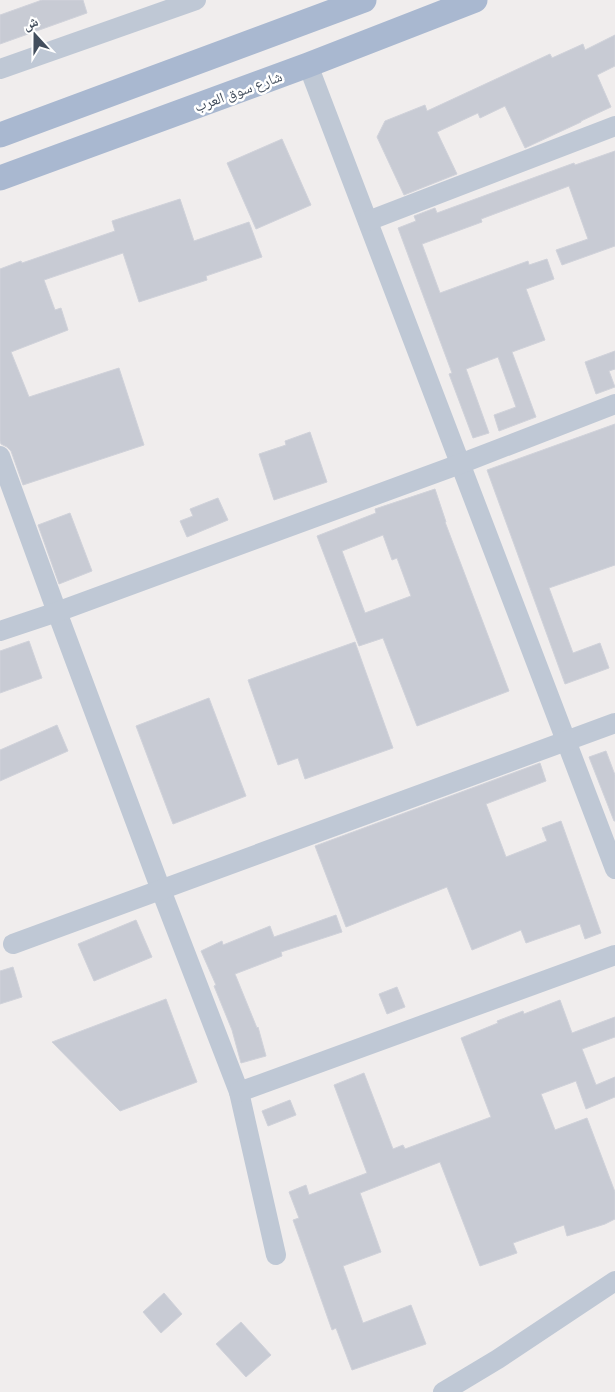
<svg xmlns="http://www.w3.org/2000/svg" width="615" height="1392" font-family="Ubuntu,'Noto Naskh Arabic',sans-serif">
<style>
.building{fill:#c8cbd4;stroke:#d0d2da;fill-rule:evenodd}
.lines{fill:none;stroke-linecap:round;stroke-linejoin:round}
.minor{stroke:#bfc8d5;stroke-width:20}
.major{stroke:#a9b8d0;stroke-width:25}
.labels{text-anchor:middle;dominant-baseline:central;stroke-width:5;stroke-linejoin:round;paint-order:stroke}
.street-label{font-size:15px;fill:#434e5d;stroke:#fff}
</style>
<rect width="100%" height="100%" fill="#f0eded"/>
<g class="building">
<path d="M42,0h41l4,13 -87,31v-29z"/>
<path d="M615,35v31l-18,9 14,32 -30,14v1l-56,26 -20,-42 -25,12 -2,-5 -41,19 20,42 -53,21 -27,-58 8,-16 40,-16 2,6 123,-57 2,4 31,-14 2,6z"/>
<path d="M282,139l29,66 -55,24 -29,-66z"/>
<path d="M615,151v95l-53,19 -6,-15 32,-11 -19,-53 -88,33 1,3 -60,22 18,49 88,-32 1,4 18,-6 7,20 -28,10 19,51 -33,12 24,65 -37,14 -5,-16 22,-8 -18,-50 -32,12 23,64 -16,5 -24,-64 3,-1 -54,-145 18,-7 -2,-5 21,-8 2,5 137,-50 1,2z"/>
<path d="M180,199l14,42 55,-19 13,35 -56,19 1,4 -68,22 -16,-49 -79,27 11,30 6,-2 7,22 -57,22 18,45 90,-29 25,77 -121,40 -12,-34 -4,-4 -6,-3 -1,-3v-172l21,-8 1,2 93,-32 -3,-10z"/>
<path d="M615,351v18l-6,2 6,16 -19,7 -11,-32z"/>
<path d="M615,424v141l-66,23 24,65 27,-10 9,25 -44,16 -78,-214z"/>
<path d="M310,432l17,50 -53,18 -15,-46 27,-9 -1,-4z"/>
<path d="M435,489l11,33h-1l64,169 -92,35 -34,-88 -24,8 -42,-110 59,-23 -1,-4zM383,535l9,25 5,-2 14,38 -46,17 -23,-62z"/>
<path d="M218,498l10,22 -41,17 -7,-16 13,-5 -3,-7z"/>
<path d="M70,513l22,58 -33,13 -21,-59z"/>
<path d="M29,641l13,37 -42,15v-42z"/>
<path d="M355,642l38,106 -88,31 -7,-21 -20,7 -30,-85z"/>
<path d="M209,698l37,98 -73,28 -37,-98z"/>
<path d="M57,725l11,26 -68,30v-31z"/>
<path d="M606,751l9,24v46h-1l-25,-64z"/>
<path d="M540,763l6,18 -60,23 20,53 41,-16 -5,-13 19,-7 40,112 -16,6 -5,-15 -54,19 -5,-13 -49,20 -25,-63 -101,40 -31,-81z"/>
<path d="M336,915l6,17 -61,20 1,4 -47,18 22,54 1,-1 8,29 -25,7 -9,-33 -18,-44 2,-1 -15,-34 21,-10 1,4 47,-19 4,11z"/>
<path d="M136,920l16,37 -58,24 -16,-37z"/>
<path d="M13,967l9,30 -22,7v-33z"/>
<path d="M397,987l8,20 -18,7 -8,-20z"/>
<path d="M166,999l31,83 -77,29 -68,-69z"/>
<path d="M560,1000l12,33 43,-16v20l-33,12 14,36 19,-8v20l-29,12 -10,-28 -35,13 14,36 32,-12 28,74v27l-10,5 -38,12 -3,-11 -51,18 4,10 -37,13 -40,-104 -80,31 21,59 -38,14 20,57 48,-18 15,39 -74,26 -16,-42 -4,2 -18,-51 -21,-59 6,-2 -10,-26 17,-7 3,10 58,-22 -33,-88 30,-12 29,76 10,-4 2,4 86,-32 -30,-79 37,-15 -1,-2 26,-10 1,3z"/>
<path d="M290,1100l6,15 -28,11 -6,-15z"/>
<path d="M164,1293l18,21 -21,19 -18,-21z"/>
<path d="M241,1322l30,33 -25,22 -30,-33z"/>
</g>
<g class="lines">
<g class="minor">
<path d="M308,65l307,804"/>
<path d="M0,69l196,-69"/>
<path d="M368,221l247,-95"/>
<path d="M0,456l57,156 104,278 78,202 37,163"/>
<path d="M0,631l57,-19 403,-148 155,-60"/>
<path d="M13,944l602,-221"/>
<path d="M239,1092l376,-137"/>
<path d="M443,1392l55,-33 117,-78"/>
</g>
<g class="major">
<path d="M0,135l364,-135"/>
<path d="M0,178l308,-113 167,-65"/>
</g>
</g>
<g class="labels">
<g class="street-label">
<text transform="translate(238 91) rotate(-20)">شارع سوق العرب</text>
</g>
</g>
<g transform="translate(35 35) rotate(339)" stroke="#ffffff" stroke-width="4" paint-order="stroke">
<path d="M0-4L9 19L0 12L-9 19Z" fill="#434e5d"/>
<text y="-8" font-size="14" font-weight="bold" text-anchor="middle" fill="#434e5d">ش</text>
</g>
</svg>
